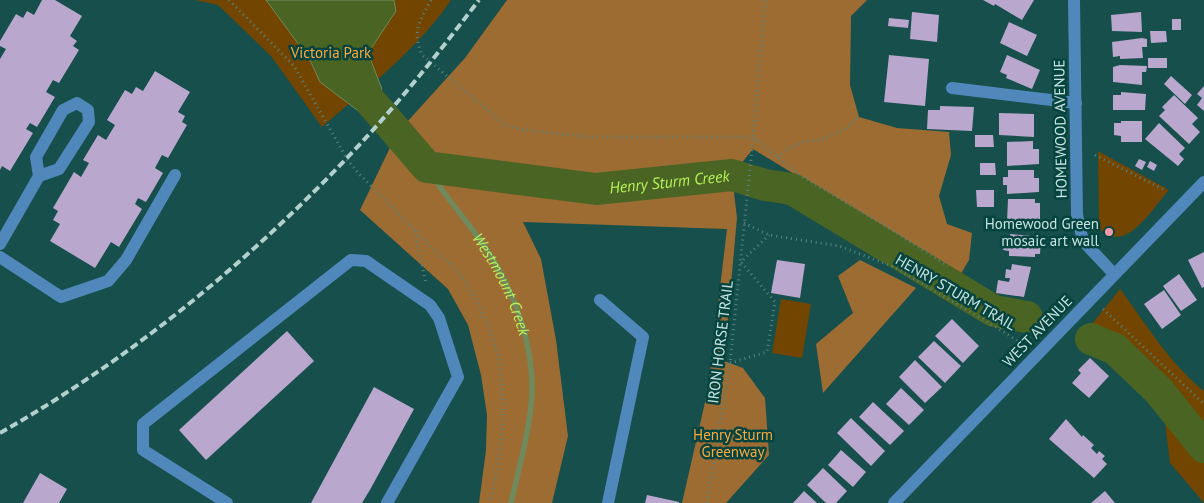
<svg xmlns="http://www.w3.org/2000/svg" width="1204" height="503" font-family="'PT Sans',sans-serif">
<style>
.green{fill:#724500}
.forest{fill:#9d6c33}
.water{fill:#4a6424;stroke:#708a5c}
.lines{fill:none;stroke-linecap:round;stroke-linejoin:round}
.stream{stroke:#708a5c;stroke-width:5.5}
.river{stroke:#4a6424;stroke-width:32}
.building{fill:#baa7cd}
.path{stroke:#578582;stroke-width:3;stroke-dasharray:1 4;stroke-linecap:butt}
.minor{stroke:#5088bb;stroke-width:12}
.rail{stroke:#b2d0cd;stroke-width:4;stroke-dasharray:8 4;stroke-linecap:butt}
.poi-dot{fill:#f39aaa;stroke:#064440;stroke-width:2}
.labels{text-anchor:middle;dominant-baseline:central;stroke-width:5;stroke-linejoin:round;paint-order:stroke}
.park-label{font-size:15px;fill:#fea940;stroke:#064440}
.street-label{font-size:15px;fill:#c8e3e0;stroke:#064440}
.poi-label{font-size:15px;fill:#c8e3e0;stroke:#064440;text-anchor:end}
.water-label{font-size:16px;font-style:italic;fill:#b6f259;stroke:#064440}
</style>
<rect width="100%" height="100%" fill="#164f4b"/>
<g class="green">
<path d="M195,0h256c-34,50 -83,87 -129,127l-51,-71 -53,-51z"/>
<path d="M1098,151l71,39c-18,20 -44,66 -70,38z"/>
<path d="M1120,289c26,35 50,75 84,102v112l-34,-40 -6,-48 -65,-65 -23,-6z"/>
<path d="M781,299l30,5 -9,54 -30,-5z"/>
</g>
<g class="forest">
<path d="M507,0h360l-16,16 -1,69 9,32 38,11 52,4 2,23 -12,41 8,28 25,9 -3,27 -11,19 -98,-65 -107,-65 -21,26 5,43 -13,143 19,7 22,30 4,57 -43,48h-44l26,-114 19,-160 -204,-7 18,37 15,81 12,96 -16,67h-73l7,-53 1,-35 -6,-40 -13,-50 -20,-36 -88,-79 37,-77 68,-75z"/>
<path d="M860,260l56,28 -93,105 -7,-49 37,-31 -15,-37z"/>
</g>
<path class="water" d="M266,0h128l2,11 -28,42 14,36 -21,24 -41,-31 -10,-22z"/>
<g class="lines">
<path class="stream" id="s1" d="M427,167c16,28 39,52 58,80 30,45 52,103 46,159 -3,32 -13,65 -20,97"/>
<g class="river">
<path id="s2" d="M371,102l56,65 169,22 136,-14 33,10 27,4 202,122 33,6"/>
<path d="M1091,339l24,10 44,42 45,56"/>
</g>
</g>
<g class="building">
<path d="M42,0h13l27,16 -12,20 7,5 -4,5 6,4 -20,33 -6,-3 -7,12 9,5 -18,30 -7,-4 -4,6 7,4 -23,38 -8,-5 -2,4v-111l6,-10 -6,-3v-5l16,-27 7,4 4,-7 7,4z"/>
<path d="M983,0h51l-12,20 -27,-16 -1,2z"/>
<path d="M912,12l27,3 -2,27 -27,-3z"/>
<path d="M1141,12l1,20 -30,-1 -1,-16z"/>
<path d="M889,18l20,2 -1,8 -20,-2z"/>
<rect x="1172" y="19" width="9" height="11"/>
<path d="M1009,22l28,13 -10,21 -27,-13z"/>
<path d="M1150,31h16l1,11 -16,1z"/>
<path d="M1142,38l5,1v8h-5l1,11 -23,1v-3l-7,1 -1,-15z"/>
<path d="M889,55l40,4 -4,47 -41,-4z"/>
<path d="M1007,55l33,15 -8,19 -26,-11 1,-3 -7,-3z"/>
<rect x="1148" y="58" width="19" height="10"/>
<path d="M1120,65l27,1 -1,6h-4v13l-29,-3v-15z"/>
<path d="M155,71l35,21 -12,20 7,4 -3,6 5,3 -19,33 -6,-3 -7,13 8,5 -17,29 -8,-4 -3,6 7,5 -23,38 -8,-5 -16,26 -45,-27 10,-17 -7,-4 5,-9 -5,-3 21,-36 7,5 8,-14 -6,-3 15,-25 8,5 9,-15 -8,-5 18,-30 7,4 4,-7 7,4z"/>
<path d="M1171,76l21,19 -7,9 -21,-20z"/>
<path d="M1204,86v25l-7,-6 5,-7 -5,-4z"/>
<path d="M1121,92l25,2 -1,16h-32v-15h8z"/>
<path d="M1174,95l24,23 -6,6 8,8 -11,12 -30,-28 6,-6 -3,-3z"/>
<path d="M940,106l34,1 -2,24 -45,-2 1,-19h12z"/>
<path d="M999,113l35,1v23l-35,-2z"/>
<path d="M1121,121h21v21h-21v-6l-7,-1v-12h7z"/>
<path d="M1159,123l26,25 -6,6 5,5 -6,7 -33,-27z"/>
<path d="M975,135h18l1,12h-19z"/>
<path d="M1033,141v8h6v15l-32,2v-24z"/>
<path d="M1139,159l7,3 -4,8 -7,-4z"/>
<path d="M1150,161l7,4 -3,6 -7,-4z"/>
<path d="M980,163h15l1,12h-16z"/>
<path d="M1008,170h26v8h5v14l-32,2v-9h-4v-8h5z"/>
<path d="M976,190h18v17h-17z"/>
<path d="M1008,199h27v4h5v18l-33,1z"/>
<path d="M1010,234l31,3 -1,17h-5v3l-26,-1v-5l-6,-1 1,-6h6z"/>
<path d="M1204,252v35l-2,1 -14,-28z"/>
<path d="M777,260l28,4 -5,34 -29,-5z"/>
<path d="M1012,264l19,3 -7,30 -28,-4 2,-13 11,2 1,-4h-5l1,-9 5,1z"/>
<path d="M1179,274l18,26 -16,11 -18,-25z"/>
<path d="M1164,290l17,25 -19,14 -18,-25z"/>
<path d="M952,319l27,27 -16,17 -28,-27z"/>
<path d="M287,331l27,30 -108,99 -27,-30z"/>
<path d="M934,341l27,25 -16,17 -27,-26z"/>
<path d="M1090,358l19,18 -20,22 -17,-15 9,-10 -3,-3z"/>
<path d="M915,360l27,27 -17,16 -26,-26z"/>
<path d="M374,387l40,22 -43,79 -9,15h-51z"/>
<path d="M901,388l23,22 -15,15 -23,-21z"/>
<path d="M873,402l31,29 -14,14 -31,-28z"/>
<path d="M851,418l34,33 -14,15 -34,-33z"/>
<path d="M1066,419l16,18 1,-2 11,10 -3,3 6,6 2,-3 6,5 -3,3 5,5 -13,14 -45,-39z"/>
<path d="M841,450l25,22 -13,15 -25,-22z"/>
<path d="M823,468l24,23 -11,12h-10l-19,-18z"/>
<path d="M40,473l27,16 -8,14h-36z"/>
<path d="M804,491l13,12h-24z"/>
<path d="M1105,491l10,12h-24z"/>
<path d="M647,495l32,7v1h-34z"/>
</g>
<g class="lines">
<g class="path">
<path d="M229,0l65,66 53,93 11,14c24,24 48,49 72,73 11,10 24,20 32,32 51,73 47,142 28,225"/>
<path d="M431,0c-12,23 -19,30 -9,55l83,70 19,5 65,7h164l48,39 78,46 69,44"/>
<path d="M1095,155l70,35"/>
<path d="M777,157l13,-9 16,-7 16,-1 23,-11 14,-12"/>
<path d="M744,223l25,12 70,11 55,21 105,62 26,17"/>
<path d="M415,231l11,53"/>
<path d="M1103,309l101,95"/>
<path d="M730,363l37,-11 8,-50 -34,-40 28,-27"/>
<path d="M707,503l23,-140 22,-214 13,-149"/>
</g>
<g class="minor">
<path d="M1074,0l3,215 6,26 31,33"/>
<path d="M952,88l124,15"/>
<path d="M0,244l39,-68 20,-7 30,-47 -1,-12 -11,-7 -14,7 -27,47 3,19"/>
<path d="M0,257l61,40 47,-16 18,-21 49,-85"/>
<path d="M600,300l43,37 -35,166"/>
<path d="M227,503l-84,-53v-26l208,-164 15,1 64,44 9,13 19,59 -71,126"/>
<path d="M894,503l310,-321"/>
</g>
<path class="rail" d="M0,433c127,-72 245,-168 346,-274 48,-50 91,-104 133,-159"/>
</g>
<circle class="poi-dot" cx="1109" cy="232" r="5"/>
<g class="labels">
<g class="park-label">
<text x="331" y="52">Victoria Park</text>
<text x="733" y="434">Henry Sturm<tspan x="733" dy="17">Greenway</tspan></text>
</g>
<g class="street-label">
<text transform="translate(1060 129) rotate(-91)">HOMEWOOD AVENUE</text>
<text transform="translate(956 292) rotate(30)">HENRY STURM TRAIL</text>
<text transform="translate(1037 331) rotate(-46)">WEST AVENUE</text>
<text transform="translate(720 342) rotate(-83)">IRON HORSE TRAIL</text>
</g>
<g class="poi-label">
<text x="1099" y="223">Homewood Green<tspan x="1099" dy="17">mosaic art wall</tspan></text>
</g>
<g class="water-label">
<text stroke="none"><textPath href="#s2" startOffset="330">Henry Sturm Creek</textPath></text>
<text stroke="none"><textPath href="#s1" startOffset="140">Westmount Creek</textPath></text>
</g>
</g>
</svg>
